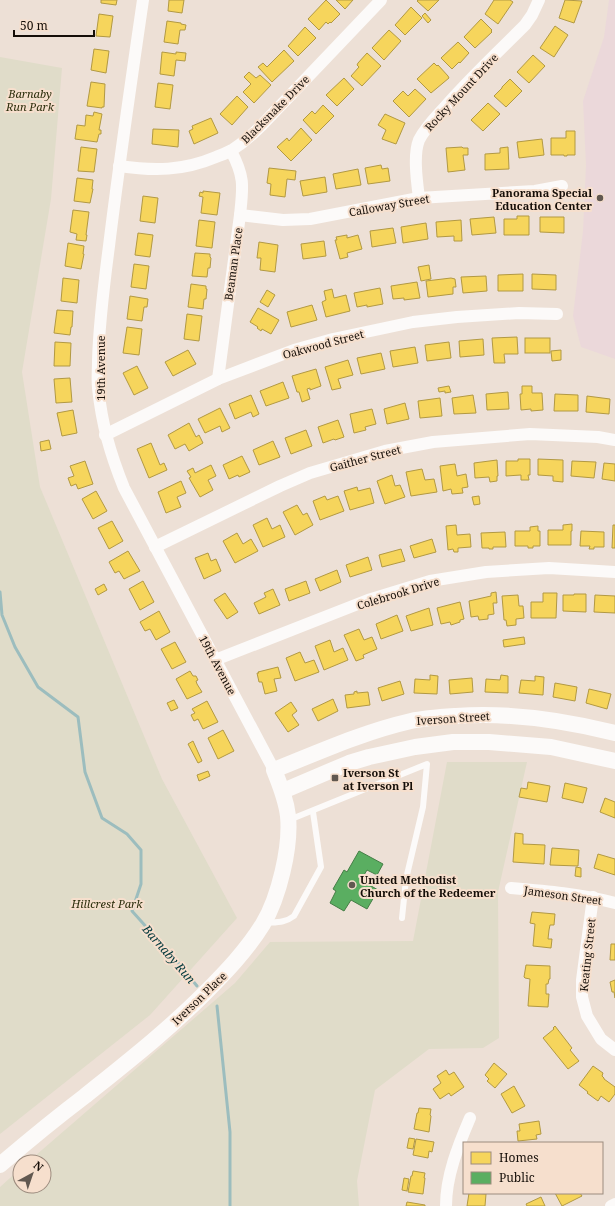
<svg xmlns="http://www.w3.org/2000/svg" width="615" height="1206" font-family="'Noto Serif',serif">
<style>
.education{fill:#ebd8da}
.green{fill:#e0dcc9}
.homes{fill:#f6d55c;stroke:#b29943}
.public{fill:#5aae61;stroke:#457e46}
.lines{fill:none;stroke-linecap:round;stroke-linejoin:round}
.stream{stroke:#9cbdbe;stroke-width:3}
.lane{stroke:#fcfaf9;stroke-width:6}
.street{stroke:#fcfaf9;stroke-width:12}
.secondary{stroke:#fcfaf9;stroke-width:16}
.poi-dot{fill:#615850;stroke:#f6dfcd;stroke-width:1.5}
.labels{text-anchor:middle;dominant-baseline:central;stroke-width:4;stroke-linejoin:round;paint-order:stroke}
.street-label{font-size:11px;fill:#150e08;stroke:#f6dfcd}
.park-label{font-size:11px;font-style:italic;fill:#2a2c0a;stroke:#f6dfcd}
.poi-label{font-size:11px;font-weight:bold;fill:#150e08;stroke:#f6dfcd;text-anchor:start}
.water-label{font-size:12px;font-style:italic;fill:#01383c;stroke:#f6dfcd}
</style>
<rect width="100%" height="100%" fill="#ede0d6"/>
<path class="education" d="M609,0h6v359l-34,-12 -8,-31 10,-85 3,-66 -3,-64 21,-64z"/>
<g class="green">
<path d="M0,57l62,11 -11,131 -29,173 18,115 122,292 75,139 -87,97 -150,119z"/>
<path d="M447,762h80l-29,130 1,146 -16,10 -54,1 -54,41 -18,91 2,25h-359v-19l20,-18v17h24v-24h-16l207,-179 35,-41 143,-1z"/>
</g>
<g class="homes">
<path d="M101,0h16l-1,5 -15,-2z"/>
<path d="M169,0h15l-2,13 -14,-2z"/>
<path d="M326,0l14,14 -9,9 -1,-1 -2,2 -2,-2 -7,8 -11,-11z"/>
<path d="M336,0h17l-8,9z"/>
<path d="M418,0h21l-11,11 -11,-10z"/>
<path d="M494,0h16l3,2 -15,22 -13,-10z"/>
<path d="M565,0l17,1 -8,22 -15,-5z"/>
<path d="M411,7l11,11 -17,17 -10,-10z"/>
<path d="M425,13l6,7 -3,3 -6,-7z"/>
<path d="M99,14l14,2 -3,21 -14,-1z"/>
<path d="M481,19l11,11 -1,1 1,1 -17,16 -11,-11z"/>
<path d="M167,21l14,2v1l5,1 -1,5h-5l-2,14 -14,-2z"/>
<path d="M555,26l13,9 -14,22 -14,-9z"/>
<path d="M305,27l11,11 -18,18 -10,-10z"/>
<path d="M389,30l12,11 -17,19 -12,-12z"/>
<path d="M458,42l11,11 -9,10 -1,-1 -7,7 -11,-11z"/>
<path d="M94,49l15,2 -3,22 -15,-3z"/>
<path d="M284,50l10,11 -22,21 -14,-15 5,-4 4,4z"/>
<path d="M162,52l14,2v-2l10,1 -1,8 -9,-1 -2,16 -14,-2z"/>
<path d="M367,53l14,13 -19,20 -11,-10 8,-9 -2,-2 1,-2z"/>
<path d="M533,55l12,11 -16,17 -12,-11z"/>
<path d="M434,63l3,3 1,-1 10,11 1,2 -18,15 -14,-14z"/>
<path d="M249,72l7,6 4,-3 11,10 -17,18 -11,-11 8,-8 -7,-7z"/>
<path d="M344,78l10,11 -17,17 -11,-11z"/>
<path d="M510,79l12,12 -16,16 -12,-11 8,-8v-1z"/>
<path d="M91,82l14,2 -1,23h-2v1l-15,-2z"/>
<path d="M158,83l15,2 -3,24 -15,-2z"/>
<path d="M415,89l11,10 -17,18 -16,-16 10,-10 5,5z"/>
<path d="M237,96l11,11 -16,18 -12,-11z"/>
<path d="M488,103l12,11 -17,17 -12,-11z"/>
<path d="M323,105l11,11 -18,18 -13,-14 9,-9 3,3z"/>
<path d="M94,112l8,2 -3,16h2v4h-2l-2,8 -22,-3 2,-14 8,1 1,-11 7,1z"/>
<path d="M385,114l20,9 -9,21 -14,-5 4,-9 -8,-5z"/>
<path d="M211,118l7,15 -24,11 -5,-13 4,-2 -1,-3z"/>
<path d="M301,128l11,12 -21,21 -14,-14 10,-9 2,3z"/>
<path d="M153,129l26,1 -1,17 -26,-3z"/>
<path d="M566,131h9v24h-8v1h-3v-1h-13v-17h15z"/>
<path d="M542,139l2,16 -25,3 -2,-16z"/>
<path d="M81,147l16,2 -3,23 -16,-1z"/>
<path d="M462,147l1,1h5v7h-5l2,15 -17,2 -2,-24z"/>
<path d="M508,147l1,22 -24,1v-16l15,-1v-5z"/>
<path d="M381,165l1,4 6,-1 2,13 -22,3 -3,-16z"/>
<path d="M269,168l27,3 -1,9 -8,-1 -2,18 -15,-2 1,-11 -4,-1z"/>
<path d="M358,169l3,16 -25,4 -3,-15z"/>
<path d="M325,177l2,15 -24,4 -3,-15z"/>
<path d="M77,178l16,2 -1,9h1l-3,14 -16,-2z"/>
<path d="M203,191l17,2 -3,22 -16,-2 2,-16 -4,-1 1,-4 3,1z"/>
<path d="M143,196l15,2 -3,25 -15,-2z"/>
<path d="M73,210l16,2 -3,23h1l-1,6 -10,-1 1,-6 -7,-2z"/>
<path d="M517,216h12v19h-25v-16h13z"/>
<path d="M494,217l2,16 -24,2 -2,-16z"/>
<path d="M540,217h24v16l-24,-1z"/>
<path d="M199,220l16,2 -3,26 -16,-2z"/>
<path d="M461,220l1,21h-8v-5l-17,1 -1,-15z"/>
<path d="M426,223l2,16 -25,4 -2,-16z"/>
<path d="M393,228l3,15 -24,4 -2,-16z"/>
<path d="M138,233l15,2 -3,22 -15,-2z"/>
<path d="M347,235v3l11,-3 4,14 -15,4 1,4 -8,2 -5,-19h2l-1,-3z"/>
<path d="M324,241l2,15 -23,3 -2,-15z"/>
<path d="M259,242l19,3 -3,27 -15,-2 1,-12h-4z"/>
<path d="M68,243l16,3 -1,8h1l-3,15 -16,-3z"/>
<path d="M195,253l15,1v3l1,1 -1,10h-2l-1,9 -15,-1z"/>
<path d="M134,264l15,2 -3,23 -15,-2z"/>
<path d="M429,265l2,14 -10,2 -3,-14z"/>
<path d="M523,274v17h-25v-16z"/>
<path d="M532,274l24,1v15l-24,-1z"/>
<path d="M486,276l1,15 -24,2 -2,-16z"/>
<path d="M63,278l16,2 -2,23 -16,-2z"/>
<path d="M451,278l4,1 1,8h-3v7l-25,3 -2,-16z"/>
<path d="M417,282l3,16 -16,2v-2l-11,1 -2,-13z"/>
<path d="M191,284l15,2v3h1l-1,10h-2l-1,10 -15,-2z"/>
<path d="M380,288l3,16 -16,3v-2l-10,2 -3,-14z"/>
<path d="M332,289l2,9 12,-3 4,16 -24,6 -4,-15 4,-2 -2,-9z"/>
<path d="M267,290l8,5 -7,12 -8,-5z"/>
<path d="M130,296l18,3 -1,8h-3l-2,14 -15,-2z"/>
<path d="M312,305l5,15 -26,7 -4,-15z"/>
<path d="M258,308l21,12 -8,14 -9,-5 -1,2 -4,-3 1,-1 -8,-5z"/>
<path d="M57,310l16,1 -1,16h-1l-1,8 -16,-2z"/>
<path d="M187,314l15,2 -3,25 -15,-2z"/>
<path d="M127,327l15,2 -3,26 -16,-2z"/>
<path d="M517,337l1,17h-14l1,9h-11l-2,-25z"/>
<rect x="525" y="338" width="25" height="15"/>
<path d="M483,339l1,16 -24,2 -1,-16z"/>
<path d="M55,342l16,1 -1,23h-16z"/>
<path d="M449,342l2,16 -24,3 -2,-16z"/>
<path d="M415,347l3,16 -25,4 -3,-16z"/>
<path d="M188,350l8,14 -23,12 -8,-14z"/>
<path d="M561,350v10l-9,1 -1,-10z"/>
<path d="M381,353l4,16 -24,5 -4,-16z"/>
<path d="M348,360l5,15 -15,4 3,9 -9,2 -7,-23z"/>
<path d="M137,366l11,22 -14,7 -11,-22z"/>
<path d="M316,369l5,17 -11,4v-2l-3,1 3,10 -8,3 -3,-10h-2l-5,-16z"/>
<path d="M70,378l2,24 -16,1 -2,-24z"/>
<path d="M283,382l6,16 -23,8 -6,-15z"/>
<path d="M449,386l2,6 -6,1v-2l-6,1 -1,-4z"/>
<path d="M522,386h10v7h10l1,17 -12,1v-2l-10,1 -1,-16h2z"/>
<path d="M508,392l1,17 -22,1 -1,-16z"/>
<path d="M555,394l23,1v16h-24z"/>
<path d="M251,395l8,19 -6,3 -2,-5 -16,7 -6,-15z"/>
<path d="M473,395l3,18 -22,1 -2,-16z"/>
<path d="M587,396l23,3 -1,15 -23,-2z"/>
<path d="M440,398l2,18 -22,2 -2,-17z"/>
<path d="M405,403l4,16 -22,5 -3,-15z"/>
<path d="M220,408l10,20 -8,4 -2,-6 -15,7 -7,-14z"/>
<path d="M372,409l4,15 -11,3 1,3 -12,3 -4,-19z"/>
<path d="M73,410l4,23 -15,3 -5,-23z"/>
<path d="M338,420l6,17 -9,3 -1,-1 -11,4 -5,-16z"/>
<path d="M189,423l7,14 3,-2 4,8 -14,8 -4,-7 -10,5 -7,-14z"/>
<path d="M306,430l6,16 -21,8 -6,-16z"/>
<path d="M49,440l2,9 -10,2 -1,-9z"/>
<path d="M273,441l7,16 -21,8 -6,-15z"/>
<path d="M151,443l9,22 4,-2 3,7 -18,8 -12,-29z"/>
<path d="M242,456l8,16 -11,5 -1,-2 -9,4 -6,-14z"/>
<path d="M518,459h12v16h-2l1,5h-8v-5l-15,1v-15h12z"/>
<path d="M538,459l25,1v22l-10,-1v-5l-15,-1z"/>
<path d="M497,460l1,16h-1v5l-7,1 -1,-5 -14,1 -1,-15z"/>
<path d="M85,461l8,23 -15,5 -2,-5 -5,2 -3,-8 6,-2 -4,-10z"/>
<path d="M572,461l24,1 -2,16 -23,-2z"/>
<path d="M604,463l11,1v17l-13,-2z"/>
<path d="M455,464l2,12 9,-2 2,13 -6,1 1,5 -11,1 -1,-5 -8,2 -3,-25z"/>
<path d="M211,465l5,11 -8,4 5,10 -13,7 -11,-19 2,-1 -4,-6 6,-3 2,5z"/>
<path d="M422,469l3,11 9,-1 3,13 -26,4 -5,-24z"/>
<path d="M392,475l3,11 5,-1 5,12 -20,7 -8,-23z"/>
<path d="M181,481l5,12 -9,4 4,10 -15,6 -8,-21z"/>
<path d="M357,487l1,4 12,-3 4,15 -24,7 -6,-19z"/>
<path d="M96,491l11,20 -14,8 -11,-20z"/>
<path d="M325,496l2,4 11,-4 6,15 -24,9 -7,-19z"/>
<path d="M479,496l1,8 -6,1 -2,-8z"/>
<path d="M297,505l6,10 4,-2 6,12 -18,10 -12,-23z"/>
<path d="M267,518l5,11 8,-4 5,12 -22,10 -10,-22z"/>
<path d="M112,521l11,20 -14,8 -11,-21z"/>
<path d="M572,524v7h-1v14h-23v-15h15v-5z"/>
<path d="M456,525l1,10 13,-1 1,13 -13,1v4h-4l-1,-3 -5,1 -2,-24z"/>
<path d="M613,525h2v23h-3z"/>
<path d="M538,526v5h2v15h-7v2h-5v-2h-13v-15h15v-4z"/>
<path d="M581,531l23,1v15h-10v2h-5l1,-3h-10z"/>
<path d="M505,532l1,15h-13v2h-4v-1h-7l-1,-15z"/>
<path d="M237,533l6,11 8,-5 7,12 -23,12 -12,-22z"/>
<path d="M432,539l4,13 -22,6 -4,-12z"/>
<path d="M401,549l4,12 -23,6 -3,-12z"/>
<path d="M128,551l12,20 -16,8 -5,-8 -4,2 -6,-11z"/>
<path d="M208,553l3,8 5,-2 5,12 -17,8 -9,-21z"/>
<path d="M368,557l4,13 -22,7 -4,-12z"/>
<path d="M337,570l4,12 -21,9 -5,-12z"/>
<path d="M143,581l11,21 -14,8 -11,-21z"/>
<path d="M306,581l4,12 -21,8 -4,-12z"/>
<path d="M104,584l3,6 -9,5 -3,-6z"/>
<path d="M273,589l7,16 -21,9 -5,-11 12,-6 -2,-4z"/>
<path d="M496,592l1,11h-4l1,11 -6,1v4l-9,1 -1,-4 -7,1 -2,-16 22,-5v-3z"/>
<path d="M225,593l13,19 -11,7 -13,-19z"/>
<path d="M543,593h14l-1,25h-25v-16h12z"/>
<path d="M574,594h12v18l-23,-1v-16h11z"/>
<path d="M518,595l1,11h4l1,12 -8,1v6l-9,1 -1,-6h-2l-2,-24z"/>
<path d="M595,595l20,1v17l-21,-1z"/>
<path d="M460,602l4,17 -4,1v2l-9,3 -1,-3 -9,2 -4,-16z"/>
<path d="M429,608l4,17 -22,6 -5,-15z"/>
<path d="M159,611l11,21 -14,8 -6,-11 -5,2 -5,-9z"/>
<path d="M397,615l6,16 -22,8 -5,-15z"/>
<path d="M359,629l5,11 8,-3 5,12 -14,6 1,3 -8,3 -12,-26z"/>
<path d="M524,637l1,7 -21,3 -1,-7z"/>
<path d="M330,640l4,12 9,-4 5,12 -24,10 -9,-24z"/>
<path d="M175,642l11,20 -14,7 -11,-20z"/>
<path d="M300,652l5,11 9,-3 5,12 -24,9 -9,-23z"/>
<path d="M278,667l3,11 -7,1 3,12 -12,3 -3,-12h-3l-2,-9h2l-1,-1z"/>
<path d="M190,671l3,5h3l2,4 -2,1 1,3 5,8 -15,7 -11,-20z"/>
<path d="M430,675l8,1 -1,18 -23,-1 1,-14 15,1z"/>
<path d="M501,675l7,1v17l-23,-1 1,-13 14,1z"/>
<path d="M535,676l9,1 -1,18 -24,-2 2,-13 14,1z"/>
<path d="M472,678l1,14 -23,2 -1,-14z"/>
<path d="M400,681l4,13 -22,7 -4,-13z"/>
<path d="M555,683l22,4 -2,14 -22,-4z"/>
<path d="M589,689l22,5 -4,15 -21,-6z"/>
<path d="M357,691v2l11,-1 2,13 -23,3 -2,-13 9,-1v-2z"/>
<path d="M333,699l5,12 -20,10 -6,-12z"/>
<path d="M174,700l4,8 -7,3 -4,-8z"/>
<path d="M207,701l11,21 -15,7 -5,-10 -4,2 -3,-6 4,-2 -3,-4z"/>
<path d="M291,702l6,9 -5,4 7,10 -11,7 -13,-19z"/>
<path d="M223,730l11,21 -16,8 -10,-21z"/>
<path d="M193,741l9,20 -4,2 -10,-19z"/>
<path d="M208,771l2,5 -11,5 -2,-6z"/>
<path d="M528,782l22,4 -3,16 -28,-5 2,-9 6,1z"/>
<path d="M565,783l22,5 -4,15 -21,-5z"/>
<path d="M605,798l10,4v16l-15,-6z"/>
<path d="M515,833l8,1v10l22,1 -1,19 -31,-2z"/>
<path d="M552,848l27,2 -1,16 -28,-1z"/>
<path d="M598,854l17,5v16l-21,-7z"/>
<path d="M576,867l5,1v9l-6,-1z"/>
<path d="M532,912l23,2 -1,11h-4l-1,5 -1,9h4l-1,9 -18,-2 2,-22 -5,-1z"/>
<path d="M611,944h4v16h-5z"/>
<path d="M526,965l24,1v13h-1l-1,5h-2v10h3l-1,13 -20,-1 2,-27 -5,-1 -1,-1z"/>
<path d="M615,980v18l-1,-6h-2l-2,-10z"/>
<path d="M555,1026l17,22 -2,2 9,11 -11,8 -25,-31 11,-9 -1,-1z"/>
<path d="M494,1063l13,11 -12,14 -8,-7 2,-2 -4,-4z"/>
<path d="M593,1066l10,7 -1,3 2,2v1l11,8v7l-6,8 -8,-6 -3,5 -11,-8 1,-1 -9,-7z"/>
<path d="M446,1070l3,5 5,-3 10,15 -13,9 -2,-3 -9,6 -7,-10 8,-6 -4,-7z"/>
<path d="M514,1086l11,20 -13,7 -11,-19z"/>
<path d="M419,1108l12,1 -1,6 1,1 -2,16 -15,-3 3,-16h1z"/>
<path d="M539,1121l2,13 -5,1 1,4 -19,2 -1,-10h3l-1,-7z"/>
<path d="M409,1138l6,1 -2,10 -6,-1z"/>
<path d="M416,1139l18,3 -2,10 -3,-1 -1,7 -15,-3z"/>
<path d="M413,1171l12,2 -1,5h1l-2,16 -15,-2 3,-16h1z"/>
<path d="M404,1178l5,1 -2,12 -5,-1z"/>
<path d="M469,1193l17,1 -1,12h-18z"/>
<path d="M555,1193h25l2,3 -20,10z"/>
<path d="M541,1197l4,9h-18l-1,-2z"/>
<path d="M407,1202l18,3v1h-19z"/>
</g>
<path class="public" d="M359,851l24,13 -6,11 -10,-5 -6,10 17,10 -11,19 -16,-9 -7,11 -14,-8 6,-12 -3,-2 11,-19 3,2z"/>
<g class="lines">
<g class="stream">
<path d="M0,592l2,23 13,32 23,40 40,30 7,55 17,46 25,16 14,16v34l-9,27 43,48 22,27"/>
<path d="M217,1006l13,126v74"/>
</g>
<g class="lane">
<path d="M289,820l138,-56 -4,43 -17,72 -4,39"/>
<path d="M265,923c11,-1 20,0 29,-7l27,-49 -8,-55"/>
</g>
<g class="street">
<path d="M143,0c-12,82 -24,164 -34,246 -5,38 -10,77 -11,115 0,9 -1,18 0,27 4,37 12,65 26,100l150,282"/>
<path d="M119,166c35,5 64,5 97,-9 5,-2 11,-4 16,-7 11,-7 20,-15 29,-24l120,-126"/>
<path d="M419,198c-2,-16 -6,-43 0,-58 6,-12 16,-22 25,-32 25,-29 54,-56 81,-83l7,-10 7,-15"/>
<path d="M240,215l43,5 27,-1 109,-21 116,-7 27,-5"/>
<path d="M218,379l22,-164c3,-28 5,-38 -9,-64"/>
<path d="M105,435l113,-56 76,-29 39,-11 80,-17 44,-5 62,-4 38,1"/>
<path d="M155,547l125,-61 30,-13 75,-22 48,-9 97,-8 68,3 17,3"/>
<path d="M215,660l153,-60 62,-19 56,-9 63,-4 66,4"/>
<path d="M511,888c35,3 70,6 104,15"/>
<path d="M593,897l-11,83v17l5,19 14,23 14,11"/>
<path d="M446,1206c0,-30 12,-60 24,-88"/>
<path d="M611,1206l4,-2"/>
</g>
<g class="secondary">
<path d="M283,791l66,-28 20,-6 46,-10 38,-5h36l62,5 64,14"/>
<path d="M0,1165c28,-24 56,-47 85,-69 41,-33 82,-65 119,-102 22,-22 43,-44 59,-70 16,-27 28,-77 25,-108 -2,-17 -8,-31 -14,-46 45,-18 89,-38 137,-49 14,-3 30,-4 45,-5 54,-4 107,4 159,17"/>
</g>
</g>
<g class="poi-dot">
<circle cx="600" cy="198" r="4"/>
<rect x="331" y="774" width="8" height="8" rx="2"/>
<circle cx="352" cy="885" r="4"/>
</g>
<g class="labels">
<g class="street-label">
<text transform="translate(461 92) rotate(-47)">Rocky Mount Drive</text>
<text transform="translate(275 109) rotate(-45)">Blacksnake Drive</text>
<text transform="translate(389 205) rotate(-10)">Calloway Street</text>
<text transform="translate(233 264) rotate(-82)">Beaman Place</text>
<text transform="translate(323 344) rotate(-15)">Oakwood Street</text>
<text transform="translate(100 368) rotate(-90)">19th Avenue</text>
<text transform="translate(365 458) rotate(-15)">Gaither Street</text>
<text transform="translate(398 593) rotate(-17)">Colebrook Drive</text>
<text transform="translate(218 665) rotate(62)">19th Avenue</text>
<text transform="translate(453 718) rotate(-4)">Iverson Street</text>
<text transform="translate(563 895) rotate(8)">Jameson Street</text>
<text transform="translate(587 955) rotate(-84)">Keating Street</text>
<text transform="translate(199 998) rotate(-44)">Iverson Place</text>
</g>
<g class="park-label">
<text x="30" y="93">Barnaby<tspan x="30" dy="13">Run Park</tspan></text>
<text x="107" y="903">Hillcrest Park</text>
</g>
<g class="poi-label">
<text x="592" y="192" text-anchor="end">Panorama Special<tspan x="592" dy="13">Education Center</tspan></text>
<text x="343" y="772">Iverson St<tspan x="343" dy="13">at Iverson Pl</tspan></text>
<text x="360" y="879">United Methodist<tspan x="360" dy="13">Church of the Redeemer</tspan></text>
</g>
<g class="water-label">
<text transform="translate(169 954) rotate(49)">Barnaby Run</text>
</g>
</g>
<rect x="463" y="1142" width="140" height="52" fill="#f6dfcd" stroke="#9c8b7e"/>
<rect x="471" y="1152" width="20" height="12" fill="#f6d55c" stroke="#9c8b7e"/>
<text x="499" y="1162" font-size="12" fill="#150e08">Homes</text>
<rect x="471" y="1172" width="20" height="12" fill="#5aae61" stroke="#9c8b7e"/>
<text x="499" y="1182" font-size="12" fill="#150e08">Public</text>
<g transform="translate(32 1174) rotate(40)"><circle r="19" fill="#f6dfcd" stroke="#9c8b7e"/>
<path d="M0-3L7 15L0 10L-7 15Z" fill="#615850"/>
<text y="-6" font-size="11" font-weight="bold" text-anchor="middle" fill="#150e08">N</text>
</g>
<path d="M14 30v6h80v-6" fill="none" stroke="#150e08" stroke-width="2"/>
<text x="20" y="30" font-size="12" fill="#150e08" stroke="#f6dfcd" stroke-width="3" paint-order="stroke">50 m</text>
</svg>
